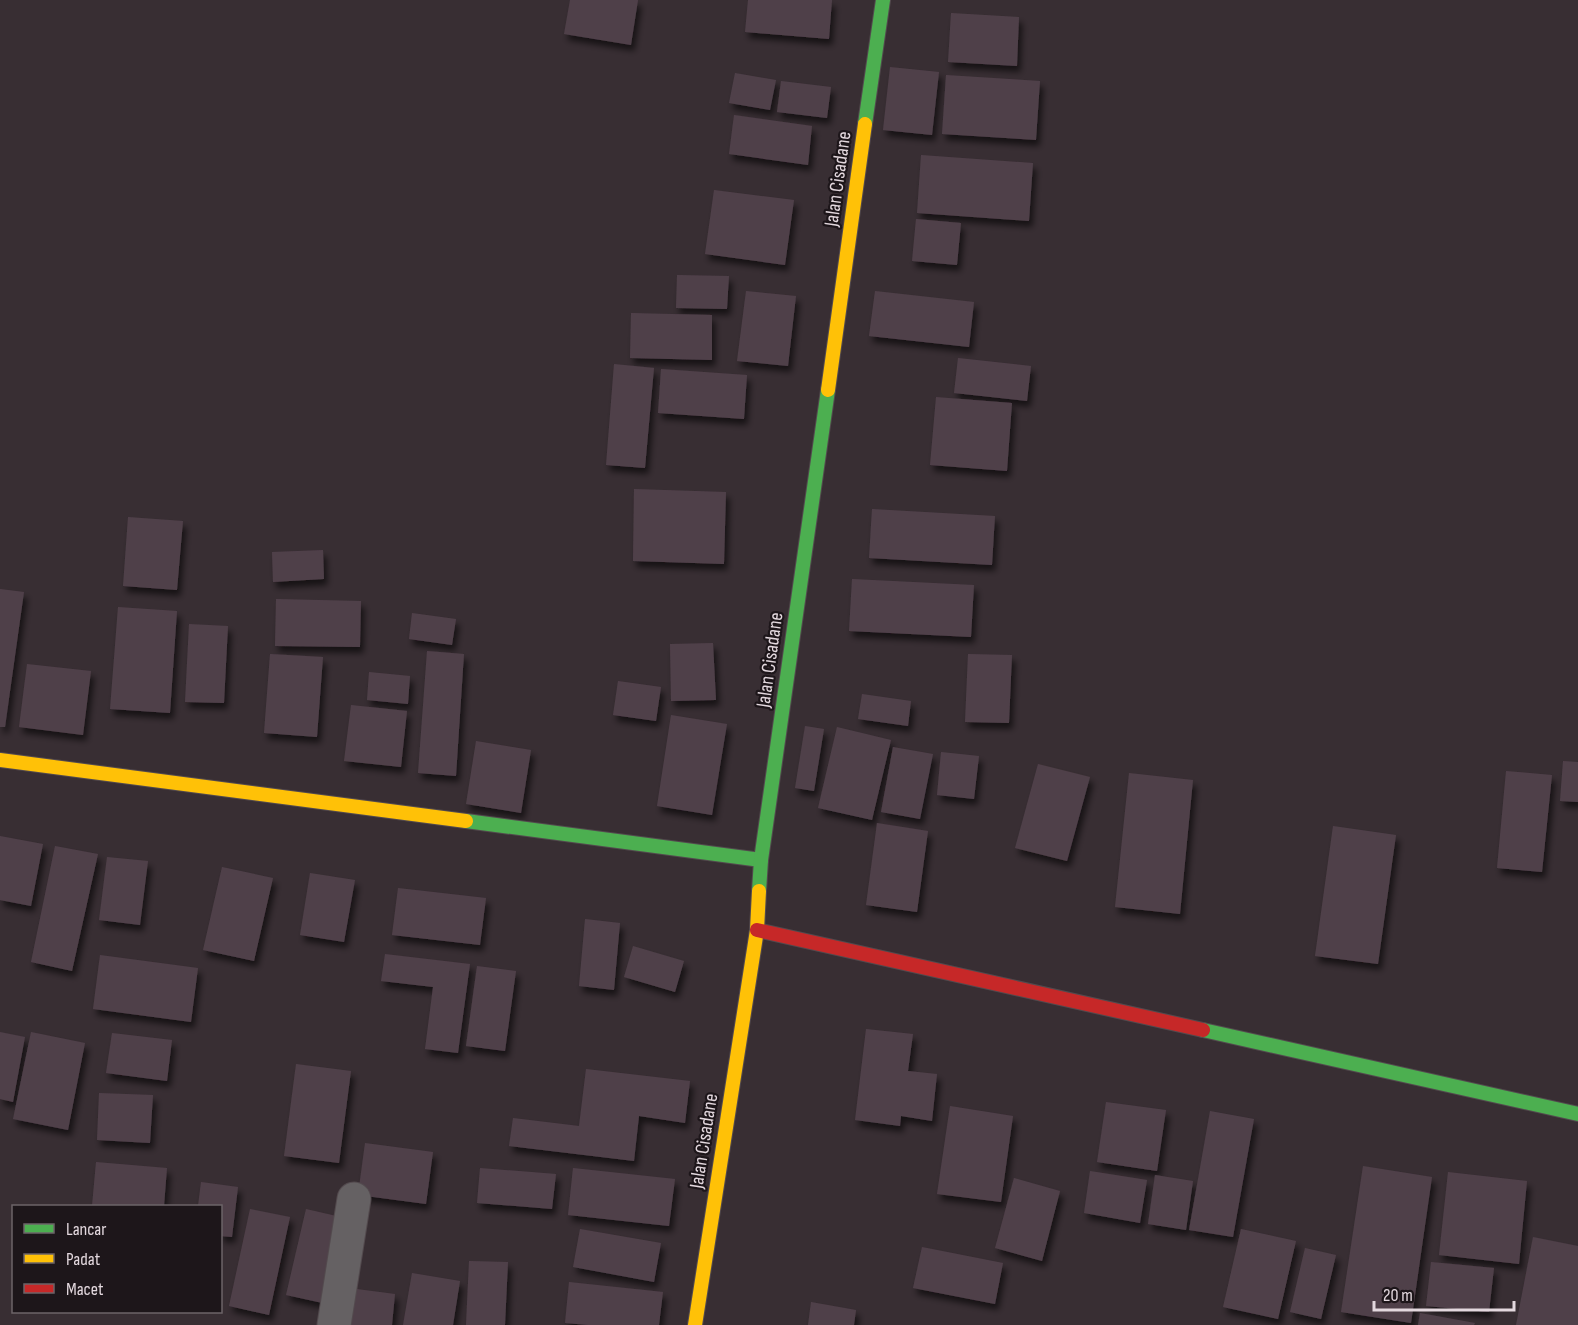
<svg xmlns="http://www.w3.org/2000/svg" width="1578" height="1325" font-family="'Sofia Sans Condensed',sans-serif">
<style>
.building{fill:#50404a;filter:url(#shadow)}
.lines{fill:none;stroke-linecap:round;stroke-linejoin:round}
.street-casing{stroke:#534a4e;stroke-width:35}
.fast-casing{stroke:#534a4e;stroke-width:16}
.slow-casing{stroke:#534a4e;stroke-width:16}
.jam-casing{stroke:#534a4e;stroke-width:16}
.street{stroke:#656163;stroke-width:33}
.fast{stroke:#4caf50;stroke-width:14}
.slow{stroke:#ffc107;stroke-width:14}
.jam{stroke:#c62828;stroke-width:14}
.labels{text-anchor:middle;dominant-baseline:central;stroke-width:4.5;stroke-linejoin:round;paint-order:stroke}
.street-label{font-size:20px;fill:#e3d8de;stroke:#1d161a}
</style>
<defs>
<filter id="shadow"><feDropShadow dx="3.5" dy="6" stdDeviation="3" flood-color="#0009"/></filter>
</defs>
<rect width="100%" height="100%" fill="#382e33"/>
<g class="building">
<path d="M570,0h68l-7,45 -67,-11z"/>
<path d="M748,0h84l-3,39 -84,-7z"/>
<path d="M951,13l68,4 -2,49 -69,-4z"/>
<path d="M890,67l49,5 -7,63 -49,-5z"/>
<path d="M735,73l41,7 -6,30 -41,-7z"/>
<path d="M946,75l94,6 -4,59 -94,-6z"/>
<path d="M781,81l50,6 -4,31 -50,-6z"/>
<path d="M734,115l78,11 -4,39 -79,-11z"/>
<path d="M921,155l112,8 -4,58 -112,-8z"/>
<path d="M714,190l80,10 -9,65 -80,-11z"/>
<path d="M916,219l45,4 -4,42 -45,-4z"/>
<path d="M677,275l52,1 -2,33 -51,-1z"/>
<path d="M746,291l50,5 -8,70 -51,-5z"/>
<path d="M875,291l99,11 -5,45 -100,-11z"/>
<path d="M631,313l81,2v45l-82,-2z"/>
<path d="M958,358l73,8 -4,35 -73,-8z"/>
<path d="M614,364l40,4 -9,100 -39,-3z"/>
<path d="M661,369l86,6 -3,44 -86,-6z"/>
<path d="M936,397l76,6 -5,68 -77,-6z"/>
<path d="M634,489l92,3 -2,72 -91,-3z"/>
<path d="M872,509l123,7 -3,49 -123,-7z"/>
<path d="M128,517l55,4 -6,69 -54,-4z"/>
<path d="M323,550l1,29 -51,3 -1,-30z"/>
<path d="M852,579l122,6 -3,52 -122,-6z"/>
<path d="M0,589l24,3 -19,135h-5z"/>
<path d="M276,599l85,2 -1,46 -85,-1z"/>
<path d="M118,607l59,4 -7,102 -60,-4z"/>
<path d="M412,613l44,6 -4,26 -43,-6z"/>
<path d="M189,624l39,2 -4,77 -39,-1z"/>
<path d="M713,643l3,57 -45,1 -1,-57z"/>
<path d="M427,651l37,3 -8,122 -38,-3z"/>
<path d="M270,654l53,3 -6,80 -53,-4z"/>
<path d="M968,654l44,1 -3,68 -44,-1z"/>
<path d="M27,664l64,7 -8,64 -64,-8z"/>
<path d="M369,672l41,4 -2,28 -41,-4z"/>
<path d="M618,681l43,6 -5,34 -43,-6z"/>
<path d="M862,694l49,7 -3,25 -50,-7z"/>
<path d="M351,705l56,6 -6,56 -57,-6z"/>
<path d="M671,715l56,9 -15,91 -55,-9z"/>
<path d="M805,726l19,3 -10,62 -19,-3z"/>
<path d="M837,727l54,13 -19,80 -54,-12z"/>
<path d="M476,741l55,9 -10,63 -55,-9z"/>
<path d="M893,747l40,7 -13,65 -39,-7z"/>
<path d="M941,752l38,4 -5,43 -37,-4z"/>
<path d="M1563,761l15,1v40l-18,-1z"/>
<path d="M1038,764l52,13 -23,84 -52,-13z"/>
<path d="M1506,771l46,4 -10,97 -45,-4z"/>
<path d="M1129,773l64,7 -13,134 -65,-7z"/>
<path d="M877,823l51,8 -11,81 -51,-7z"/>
<path d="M1333,826l63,9 -18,129 -63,-8z"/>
<path d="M0,836l43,8 -12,62 -31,-6z"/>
<path d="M55,846l43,8 -26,117 -41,-9z"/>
<path d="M107,857l41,4 -8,64 -41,-5z"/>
<path d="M222,867l51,11 -19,83 -51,-11z"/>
<path d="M310,873l45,7 -11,62 -44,-7z"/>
<path d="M398,888l88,10 -6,47 -88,-10z"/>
<path d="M585,919l35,4 -6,67 -35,-4z"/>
<path d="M633,946l51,15 -9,31 -51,-15z"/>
<path d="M385,954l85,10 -12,89 -33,-4 8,-62 -52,-6z"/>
<path d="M100,955l98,13 -7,54 -98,-13z"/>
<path d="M477,966l39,5 -11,80 -39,-5z"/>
<path d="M866,1029l47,5 -5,37 29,3 -5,47 -31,-5 -1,10 -45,-6z"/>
<path d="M0,1032l25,5 -12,65 -13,-3z"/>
<path d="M31,1032l54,11 -17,87 -55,-11z"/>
<path d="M112,1033l60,7 -5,41 -61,-8z"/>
<path d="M296,1064l55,7 -12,92 -55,-7z"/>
<path d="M586,1069l104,12 -5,42 -46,-7 -5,45 -125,-15 4,-28 66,8z"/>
<path d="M99,1093l54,2 -3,48 -53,-3z"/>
<path d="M1106,1102l60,8 -9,61 -60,-9z"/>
<path d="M950,1106l63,10 -12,86 -64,-8z"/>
<path d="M1210,1111l44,8 -21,118 -44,-7z"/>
<path d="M365,1143l68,9 -7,52 -68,-9z"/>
<path d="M96,1162l71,6 -3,38h-72z"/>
<path d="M1363,1166l69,11 -21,146 -70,-11z"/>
<path d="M480,1168l76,6 -4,35 -75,-6z"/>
<path d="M573,1168l102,11 -6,47 -101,-11z"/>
<path d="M1090,1171l57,9 -7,43 -56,-10z"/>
<path d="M1448,1172l79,9 -8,83 -80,-9z"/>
<path d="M1155,1175l38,6 -7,49 -38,-6z"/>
<path d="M1014,1178l46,13 -18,70 -47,-13z"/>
<path d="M201,1182l37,5 -6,50 -12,-1v-30h-22z"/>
<path d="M250,1209l40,8 -21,98 -40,-9z"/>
<path d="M306,1209l39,9 -18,86 -41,-9z"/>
<path d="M580,1229l81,14 -7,39 -81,-15z"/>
<path d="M1241,1229l55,12 -18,78 -55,-12z"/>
<path d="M1533,1237l45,9v79h-62z"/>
<path d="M922,1247l81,16 -8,41 -82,-16z"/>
<path d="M1305,1248l31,7 -15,64 -31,-7z"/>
<path d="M469,1261l39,1 -3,63h-39z"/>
<path d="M1431,1262l63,6 -5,44 -63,-6z"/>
<path d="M412,1273l48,8 -7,44h-50z"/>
<path d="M569,1282l94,10 -4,33h-71l-23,-2z"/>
<path d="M349,1288l46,6 -3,31h-48z"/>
<path d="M811,1302l45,8 -2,15h-46z"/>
<path d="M1420,1313l55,10 -1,2h-56z"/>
</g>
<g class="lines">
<g class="street-casing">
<path id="street" d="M334,1325l20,-126"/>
</g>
<g class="fast-casing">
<g id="fast">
<path d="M865,124l18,-124"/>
<path d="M466,821l295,39"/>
<path d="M759,891l2,-31 67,-470"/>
<path d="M1203,1030l375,84"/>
</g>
</g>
<g class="slow-casing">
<g id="slow">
<path d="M828,390l37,-266"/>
<path d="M0,760l466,61"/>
<path d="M695,1325l62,-395 2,-39"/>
</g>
</g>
<g class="jam-casing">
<path id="jam" d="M757,930l446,100"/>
</g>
<use href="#street" class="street"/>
<use href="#fast" class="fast"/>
<use href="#slow" class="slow"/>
<use href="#jam" class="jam"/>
</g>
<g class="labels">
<g class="street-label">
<text transform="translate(838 179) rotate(-82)">Jalan Cisadane</text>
<text transform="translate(770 660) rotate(-82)">Jalan Cisadane</text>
<text transform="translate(704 1141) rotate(-81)">Jalan Cisadane</text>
</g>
</g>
<rect x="12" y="1205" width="210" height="108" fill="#1d161a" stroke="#6c6468" stroke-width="1.5"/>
<rect x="24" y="1224" width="30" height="9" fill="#4caf50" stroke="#6c6468" stroke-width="1.5"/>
<text x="66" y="1235" font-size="18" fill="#e3d8de">Lancar</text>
<rect x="24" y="1254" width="30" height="9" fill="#ffc107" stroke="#6c6468" stroke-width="1.5"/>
<text x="66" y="1265" font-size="18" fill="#e3d8de">Padat</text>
<rect x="24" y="1284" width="30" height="9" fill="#c62828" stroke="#6c6468" stroke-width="1.5"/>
<text x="66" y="1295" font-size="18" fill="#e3d8de">Macet</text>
<path d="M1374 1301v9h140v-9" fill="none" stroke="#e3d8de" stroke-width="3"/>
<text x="1383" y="1301" font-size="18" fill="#e3d8de" stroke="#1d161a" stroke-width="4.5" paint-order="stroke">20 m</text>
</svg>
